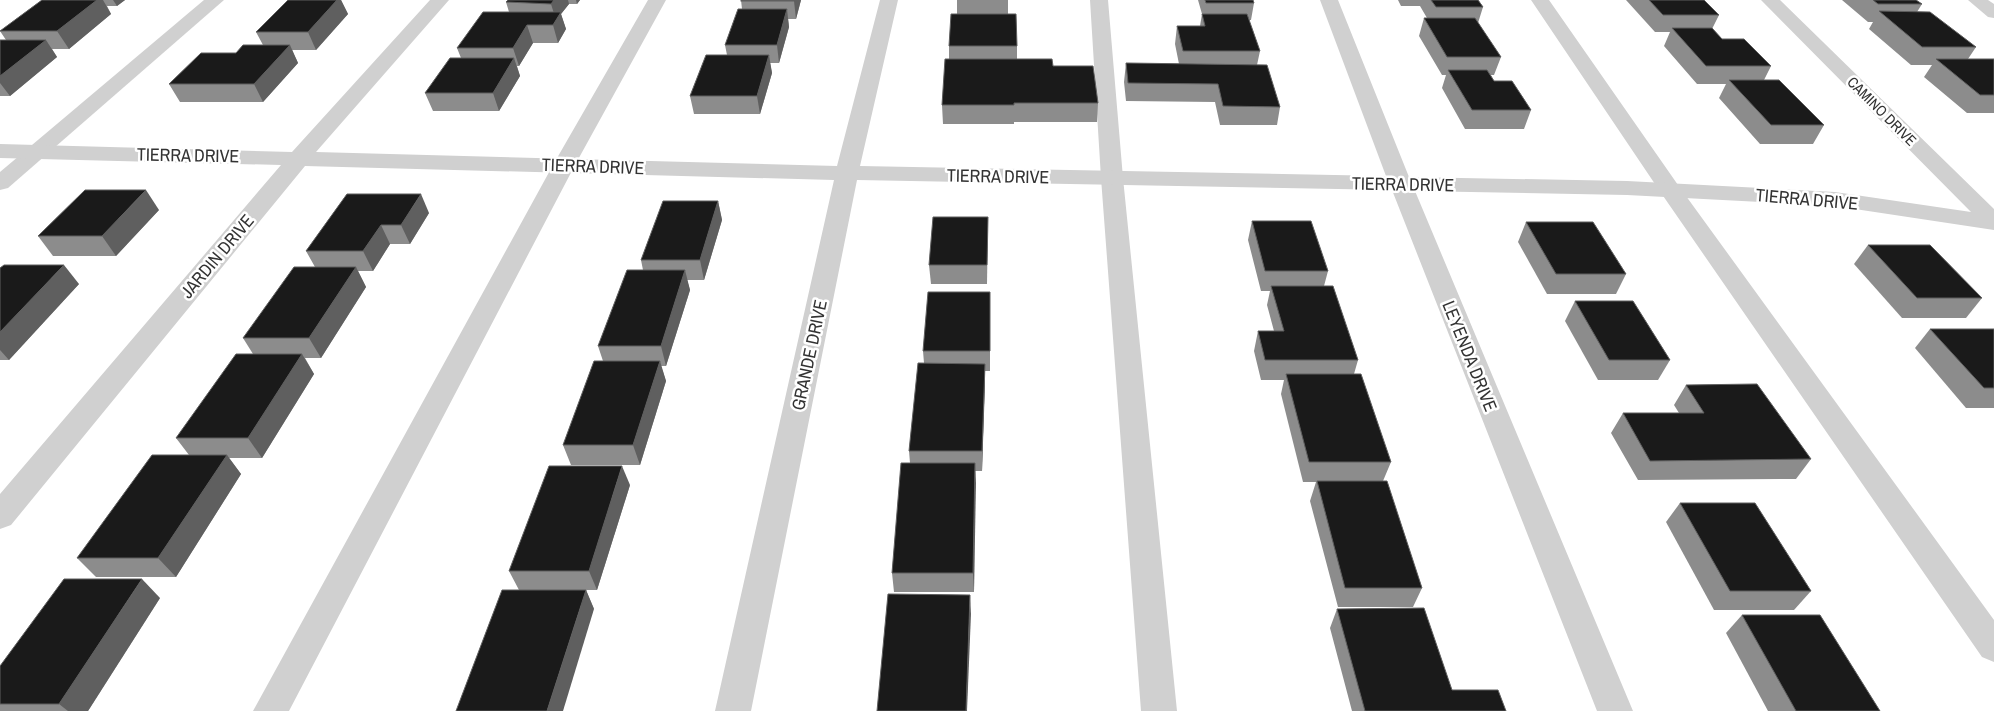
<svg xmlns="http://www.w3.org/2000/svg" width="1994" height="711" font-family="'Archivo Narrow',sans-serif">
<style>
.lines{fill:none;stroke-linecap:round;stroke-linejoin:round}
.lane{fill:#d0d0d0;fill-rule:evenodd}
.street{fill:#d0d0d0;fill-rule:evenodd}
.wall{fill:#8c8c8c}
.shaded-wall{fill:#5f5f5f}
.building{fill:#1a1a1a;stroke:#5f5f5f}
.labels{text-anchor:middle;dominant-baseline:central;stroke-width:5;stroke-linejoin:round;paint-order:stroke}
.far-street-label{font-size:15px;fill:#333;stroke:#fff}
.street-label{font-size:18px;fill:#333;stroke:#fff}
</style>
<rect width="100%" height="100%" fill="#fff"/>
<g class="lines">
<g class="lane">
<path d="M204,0h20l-216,188 -8,2v-18z"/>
<path d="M648,0h18l-91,165 -286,546h-36l300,-546z"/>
<path d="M1090,0h18l15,178 54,533h-36l-40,-533z"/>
<path d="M1531,0h18l129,185 316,435v42l-12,-5 -323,-467z"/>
<path d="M1968,0h20l6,4v14l-6,-1z"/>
</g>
<path class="street" d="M430,0h19l-133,152 521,14 43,-166h18l-38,166 526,10 -66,-176h18l71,177 218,4 208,11 136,20 -210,-212h19l214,209v21l-159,-24 -208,-11 -212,-4 218,520h-36l-205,-521 -535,-10 -106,531h-36l119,-531 -529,-14 -294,359 -11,4v-35l281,-329 -281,-7v-14l292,8z"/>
</g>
<g class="wall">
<path d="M42,0h83l-8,6h-10l4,8 -42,35h-17l5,8 -47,39h-10v-56h6l-6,-9z"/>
<path d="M288,0h53l7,14 -32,36h-24l6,13 -35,39h-83l-11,-18 67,-31 27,-8 -7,-13z"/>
<path d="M508,0h72l-3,4h-8l-8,10 5,15 -8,14h-25l-14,23h-2l3,10 -21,35h-66l-8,-18 36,-35 -4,-10 52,-36 -3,-10z"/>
<path d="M741,0h60l-5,19h-8l1,8 -10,36h-9l2,10 -12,41h-66l-4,-18 37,-41 -2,-10 17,-36z"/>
<path d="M957,0h51v14l9,32v13l36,7 45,37 -1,19h-83v2h-71l-1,-19 7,-46v-13l8,-32z"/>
<path d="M1198,0h55l1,3 -3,17h-2l11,31 -3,14 23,42 -3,18h-57l-5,-23 -89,-1 -2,-19 2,-19 53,1 -4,-20 2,-18h23l2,-12z"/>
<path d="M1398,0h80l5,7 -5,16 23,34 -7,18h-3l3,6 37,29 -7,19h-59l-23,-41 4,-13h-4l-23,-39 5,-18h3l-7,-12h-19z"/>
<path d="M1626,0h78l15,15 -7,14 10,10 49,27 -7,14 60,45 -11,19h-53l-41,-46 7,-14h-29l-33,-38 6,-14h-15z"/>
<path d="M1842,0h74l6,4 -5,8 59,35 -8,12h26v54h-27l-43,-36 8,-12h-21l-42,-36 4,-7h-5z"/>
<path d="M347,194l82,19 -19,31h-20l-17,27h-15l8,16 -45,71h-16l9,16 -52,84h-33l12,16 -65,103h-80l-19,-19 112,-103 -13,-17 77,-84 -10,-16 72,-71 -9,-16z"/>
<path d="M718,201l4,19 -18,60h-17l3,10 -24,76h-5l5,15 -26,84h-69l-8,-20 40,-84 -5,-15 45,-76 -2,-10z"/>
<path d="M159,210l-43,46h-63l-15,-20z"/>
<path d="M988,217l-1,67h-56l-2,-19z"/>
<path d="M1252,221l76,50 -4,15 34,74 -4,14 37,88 -8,19 39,107 -9,19h-75l-28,-106 6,-19h-13l-22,-88 3,-14h-23l-7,-29 4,-20h16l-7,-26 3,-14h-9l-13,-51z"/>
<path d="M1526,222l100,52 -10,20h-69l-29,-52z"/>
<path d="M1868,245l114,53 -16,20h-64l-48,-54z"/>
<path d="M0,268l79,16 -70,76h-9z"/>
<path d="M990,292v79h-5l-3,100h-7l-1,121h-80l-2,-19 18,-110 -1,-12 15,-88 -1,-12z"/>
<path d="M1575,301l95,59 -12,20h-60l-33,-59z"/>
<path d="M1930,329h64v79h-28l-51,-60z"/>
<path d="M1686,385l125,74 -15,20 -158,1 -27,-47 12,-20h56l-5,-8z"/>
<path d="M630,485l-33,105h-11l8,19 -75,-19 -10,-19z"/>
<path d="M1680,503l131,88 -17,19h-80l-48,-88z"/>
<path d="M160,598l-72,113h-88v-45z"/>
<path d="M1337,609l115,81 54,21h-154l-22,-83z"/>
<path d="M1742,615l138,96h-112l-42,-78z"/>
</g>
<g class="shaded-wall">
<path d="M97,0h6l8,14 -42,35 -12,-18z"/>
<path d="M113,0h12l-8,6z"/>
<path d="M337,0h4l7,14 -32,36 -8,-18z"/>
<path d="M554,0h14l1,4 -8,10 5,15 -8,14 -5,-18 3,-5 -5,-16z"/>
<path d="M576,0h4l-3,4z"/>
<path d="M794,0h7l-5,19 -2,-18z"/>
<path d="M787,9l2,18 -10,36 -2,-18z"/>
<path d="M527,25l6,18 -14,23 -6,-18z"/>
<path d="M46,40l11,17 -47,39 -10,-13v-7z"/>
<path d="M290,45l8,18 -35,39 -9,-18z"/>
<path d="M769,55l3,18 -12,41 -3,-18z"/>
<path d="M514,58l6,18 -21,35 -6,-18z"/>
<path d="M146,190l13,20 -43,46 -14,-20z"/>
<path d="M421,194l8,19 -19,31 -9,-19z"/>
<path d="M718,201l4,19 -18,60 -4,-20z"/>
<path d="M381,225l9,19 -17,27 -10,-20z"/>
<path d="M64,265l15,19 -70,76 -9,-10v-18z"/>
<path d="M356,267l10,20 -45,71 -12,-20z"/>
<path d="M685,270l5,20 -24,76 -5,-20z"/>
<path d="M302,354l12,20 -52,84 -14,-20z"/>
<path d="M660,361l6,20 -26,84 -7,-20z"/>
<path d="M985,364v20l-3,87v-20z"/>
<path d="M227,455l14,19 -65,103 -18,-19z"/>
<path d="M975,463l1,20 -2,109 -1,-19z"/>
<path d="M622,466l8,19 -33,105 -8,-19z"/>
<path d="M142,579l18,19 -72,113h-20l-9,-7z"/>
<path d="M586,590l8,19 -31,102h-16z"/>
<path d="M970,595l1,19 -4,97h-1z"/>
</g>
<g class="building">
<path d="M42,0h55l-40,31h-57z"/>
<path d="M288,0h49l-29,32h-52z"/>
<path d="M508,0h46l-3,4 -45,-2z"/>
<rect x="741" y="0" width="53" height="1"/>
<path d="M1205,0h48l1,3h-48z"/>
<path d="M1431,0h47l5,7h-47z"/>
<path d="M1649,0h55l15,15h-56z"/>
<path d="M1873,0h43l6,4h-44z"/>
<path d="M738,9h49l-10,36h-52z"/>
<path d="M1879,11l51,1 46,35h-54z"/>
<path d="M483,12h78l-8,13h-26l-14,23h-56z"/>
<path d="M951,14h65l1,32h-68z"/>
<path d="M1202,14h45l13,37h-77l-6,-25h28z"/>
<path d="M1424,18h51l26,39h-54z"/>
<path d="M1672,28h40l10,11h22l27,27h-65z"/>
<path d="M0,40h46l-46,36z"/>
<path d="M243,45h47l-36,39h-85l32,-31h35z"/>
<path d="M706,55h63l-12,41h-67z"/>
<path d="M450,58h64l-21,35h-68z"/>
<path d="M945,59h107l1,7h40l5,37h-84v2h-72z"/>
<path d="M1936,59h58v36h-14z"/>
<path d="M1126,63l141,2 13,42 -57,-1 -5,-22 -90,-1z"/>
<path d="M1448,70h39l7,11h18l19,29h-59z"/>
<path d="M1729,80h50l45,45h-53z"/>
<path d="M85,190h61l-44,46h-64z"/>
<path d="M347,194h74l-20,31h-20l-18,26h-57z"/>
<path d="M663,201h55l-18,59h-59z"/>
<path d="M933,217h55l-1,48h-58z"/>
<path d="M1252,221h59l17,50h-63z"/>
<path d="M1526,222h67l33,52h-70z"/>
<path d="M1868,245h62l52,53h-65z"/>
<path d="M4,265h60l-64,67v-64z"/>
<path d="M294,267h62l-47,71h-66z"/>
<path d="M627,270h58l-24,76h-63z"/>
<path d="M1271,286h62l25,74h-93l-7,-29h26z"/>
<path d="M928,292h62v59h-67z"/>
<path d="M1575,301h58l37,59h-61z"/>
<path d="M1930,329h64v59h-10z"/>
<path d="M236,354h66l-54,84h-72z"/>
<path d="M594,361h66l-27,84h-70z"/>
<path d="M918,363l67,1 -3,87h-73z"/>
<path d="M1286,374h75l30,88h-82z"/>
<path d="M1757,384l54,75 -161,2 -27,-48h81l-18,-28z"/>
<path d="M152,455h75l-69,103h-81z"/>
<path d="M901,463h74l-2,110h-81z"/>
<path d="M549,466h73l-33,105h-80z"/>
<path d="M1317,481h70l35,107h-77z"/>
<path d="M1680,503h75l56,88h-81z"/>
<path d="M64,579h78l-83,125h-59v-38z"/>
<path d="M502,590h84l-39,121h-91z"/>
<path d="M888,594l82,1 -4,116h-89z"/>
<path d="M1424,608l28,82h46l8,21h-141l-28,-102z"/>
<path d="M1742,615h78l60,96h-84z"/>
</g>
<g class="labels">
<g class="far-street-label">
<text transform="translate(1882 111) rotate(45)">CAMINO DRIVE</text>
</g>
<g class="street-label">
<text transform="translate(188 155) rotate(1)">TIERRA DRIVE</text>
<text transform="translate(593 166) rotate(2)">TIERRA DRIVE</text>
<text transform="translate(998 176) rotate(1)">TIERRA DRIVE</text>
<text transform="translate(1403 184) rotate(1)">TIERRA DRIVE</text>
<text transform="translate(1807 199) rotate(5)">TIERRA DRIVE</text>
<text transform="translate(217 256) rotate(-50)">JARDIN DRIVE</text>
<text transform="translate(809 355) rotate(-78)">GRANDE DRIVE</text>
<text transform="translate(1470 356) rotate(68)">LEYENDA DRIVE</text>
</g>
</g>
</svg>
